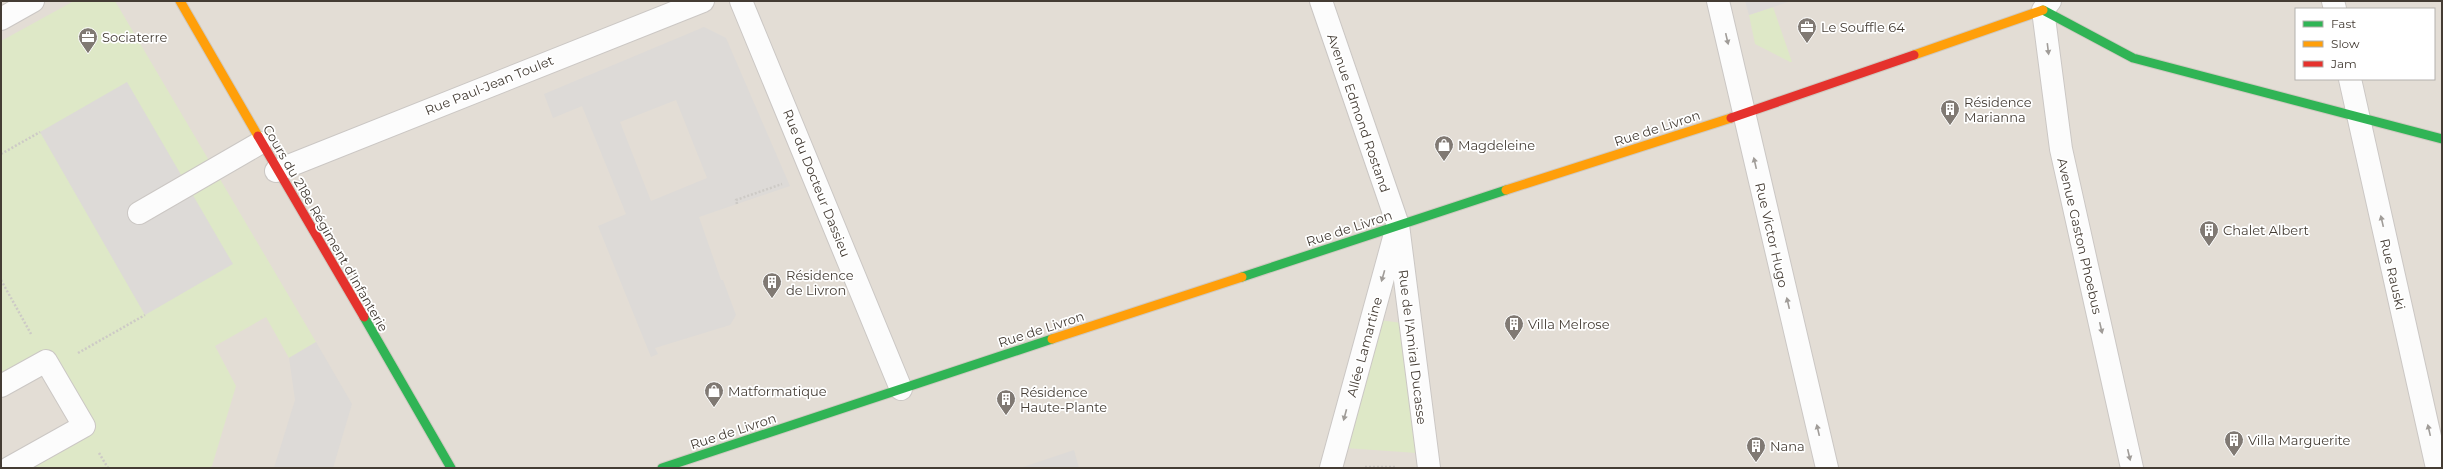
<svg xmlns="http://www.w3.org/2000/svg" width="2443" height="469" font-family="Montserrat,sans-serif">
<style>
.residential{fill:#e3ddd5;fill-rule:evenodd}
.green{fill:#dee8c7}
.parking{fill:#dddad7;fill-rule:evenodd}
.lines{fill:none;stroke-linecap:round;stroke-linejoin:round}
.lane-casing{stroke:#cbc7c4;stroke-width:24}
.street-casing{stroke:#cbc7c4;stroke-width:24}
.fast-casing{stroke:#cfc9c0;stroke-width:11}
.slow-casing{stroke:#cfc9c0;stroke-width:11}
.jam-casing{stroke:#cfc9c0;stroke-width:11}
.path{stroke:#cdcac6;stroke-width:2.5;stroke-dasharray:2 2;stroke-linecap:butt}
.lane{stroke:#fcfcfc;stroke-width:22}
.street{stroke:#fcfcfc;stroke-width:22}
.fast{stroke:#30b455;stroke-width:9}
.slow{stroke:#ff9f0a;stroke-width:9}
.jam{stroke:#e5322d;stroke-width:9}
.oneway{fill:#a09c98}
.labels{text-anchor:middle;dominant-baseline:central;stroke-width:3.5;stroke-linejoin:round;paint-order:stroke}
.poi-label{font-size:13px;fill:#443c34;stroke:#fff;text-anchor:start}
.street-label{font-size:13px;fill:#443c34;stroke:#fff}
</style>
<rect width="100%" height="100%" fill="#eeebe8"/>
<path class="residential" d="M1,1h2441v467h-2441zM2296,9h138v70h-138z"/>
<g class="green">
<path d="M74,1h41l201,341 -27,16 -23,-41 -51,29 21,40 -24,80 -3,2h-177l61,-34 2,-6 -47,-78 -47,25v-334z"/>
<path d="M1773,7l19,55h-2l-35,-18 -6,-29z"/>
<path d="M1379,320l23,3 15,130 -72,-5z"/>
</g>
<g class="parking">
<path d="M1745,1h46l-42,14z"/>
<path d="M704,27l22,11 64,148 -91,31 22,63h2l13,35 -6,10 -75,23 3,6 -7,3 -53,-131 28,-12 -44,-108 -29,12 -9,-24zM676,100l31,78 -56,23 -31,-79z"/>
<path d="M127,82l106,182 -88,51 -105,-183z"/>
<path d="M316,342l36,62 -19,64h-59l21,-68 -6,-42z"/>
<path d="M1074,450l5,18h-59z"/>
</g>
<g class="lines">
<g class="lane-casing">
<g id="lane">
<path d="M139,213l121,-70"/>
<path d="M1,386l45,-25 38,65 -75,42"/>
</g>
</g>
<g class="street-casing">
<g id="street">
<path d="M741,1l160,388"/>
<path d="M1321,1l77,224 31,243"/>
<path d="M1718,1l109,467"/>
<path d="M2050,1l-7,9 18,139 71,319"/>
<path d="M2333,1l2,8"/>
<path d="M1,19l32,-18"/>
<path d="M2350,79l87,389"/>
<path d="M276,171l427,-170"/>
<path d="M1331,468l64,-234"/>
</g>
</g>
<g class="fast-casing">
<g id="fast">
<path d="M2043,10l90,48 309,81"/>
<path d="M1242,277l264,-87"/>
<path d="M364,317l87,151"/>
<path d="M662,468l390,-129"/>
</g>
</g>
<g class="slow-casing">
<g id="slow">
<path d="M180,1l78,135"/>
<path d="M1914,55l129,-45"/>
<path d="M1506,190l225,-72"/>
<path d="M1052,339l190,-62"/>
</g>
</g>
<g class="jam-casing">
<g id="jam">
<path d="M1731,118l183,-63"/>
<path d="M258,136l106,181"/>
</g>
</g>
<g class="path">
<path d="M1,154l39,-22"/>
<path d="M737,204l-1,-4 46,-16"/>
<path d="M1,280l30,54"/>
<path d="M78,353l67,-38"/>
<path d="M99,453l9,15"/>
<path d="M1365,467h31"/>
</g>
<use href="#lane" class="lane"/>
<use href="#street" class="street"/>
<use href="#fast" class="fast"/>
<use href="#slow" class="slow"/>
<use href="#jam" class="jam"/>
</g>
<defs><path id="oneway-solid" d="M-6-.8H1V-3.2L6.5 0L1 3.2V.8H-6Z"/></defs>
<g class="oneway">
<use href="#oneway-solid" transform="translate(1727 39) rotate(77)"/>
<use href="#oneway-solid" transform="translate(2048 49) rotate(83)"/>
<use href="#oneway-solid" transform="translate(1755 163) rotate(-103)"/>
<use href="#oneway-solid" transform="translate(2382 221) rotate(-103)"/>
<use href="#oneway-solid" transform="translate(1383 276) rotate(106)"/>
<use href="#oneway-solid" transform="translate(1788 303) rotate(-103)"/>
<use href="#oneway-solid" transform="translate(2101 328) rotate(77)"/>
<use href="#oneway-solid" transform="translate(1345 415) rotate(105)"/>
<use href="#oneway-solid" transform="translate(1818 430) rotate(-103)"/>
<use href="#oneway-solid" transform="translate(2429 430) rotate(-103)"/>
<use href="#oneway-solid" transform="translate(2129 455) rotate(77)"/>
</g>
<defs>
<g id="office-pin" transform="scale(1)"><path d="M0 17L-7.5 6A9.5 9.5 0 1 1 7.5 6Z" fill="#807973" stroke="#fff"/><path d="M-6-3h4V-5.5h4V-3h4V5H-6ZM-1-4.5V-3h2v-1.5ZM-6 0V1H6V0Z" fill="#fff"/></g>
<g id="building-pin" transform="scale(1)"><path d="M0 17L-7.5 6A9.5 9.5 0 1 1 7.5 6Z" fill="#807973" stroke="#fff"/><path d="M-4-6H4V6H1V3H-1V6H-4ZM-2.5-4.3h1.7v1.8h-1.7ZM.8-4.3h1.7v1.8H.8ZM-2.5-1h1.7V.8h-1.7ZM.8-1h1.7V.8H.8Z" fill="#fff"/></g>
<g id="shop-pin" transform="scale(1)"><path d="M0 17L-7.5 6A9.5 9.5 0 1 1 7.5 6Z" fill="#807973" stroke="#fff"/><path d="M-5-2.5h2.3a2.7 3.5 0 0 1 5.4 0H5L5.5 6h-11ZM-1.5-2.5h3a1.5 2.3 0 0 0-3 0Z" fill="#fff"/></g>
</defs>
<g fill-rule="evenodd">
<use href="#office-pin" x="1807" y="27"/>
<use href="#office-pin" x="88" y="37"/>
<use href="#building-pin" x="1950" y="109"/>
<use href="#shop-pin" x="1444" y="145"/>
<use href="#building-pin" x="2209" y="230"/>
<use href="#building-pin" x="772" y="282"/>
<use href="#building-pin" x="1514" y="324"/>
<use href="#shop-pin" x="714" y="391"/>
<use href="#building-pin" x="1006" y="399"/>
<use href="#building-pin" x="2234" y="440"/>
<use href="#building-pin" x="1756" y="446"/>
</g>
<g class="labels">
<g class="poi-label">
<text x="1821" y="27">Le Souffle 64</text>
<text x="102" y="37">Sociaterre</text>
<text x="1964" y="102">Résidence<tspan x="1964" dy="15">Marianna</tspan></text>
<text x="1458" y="145">Magdeleine</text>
<text x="2223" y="230">Chalet Albert</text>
<text x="786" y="275">Résidence<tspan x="786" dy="15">de Livron</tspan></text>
<text x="1528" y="324">Villa Melrose</text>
<text x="728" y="391">Matformatique</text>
<text x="1020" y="392">Résidence<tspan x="1020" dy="15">Haute-Plante</tspan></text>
<text x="2248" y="440">Villa Marguerite</text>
<text x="1770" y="446">Nana</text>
</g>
<g class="street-label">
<text transform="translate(489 85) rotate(-22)">Rue Paul-Jean Toulet</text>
<text transform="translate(1359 113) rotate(71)">Avenue Edmond Rostand</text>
<text transform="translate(1657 128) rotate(-18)">Rue de Livron</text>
<text transform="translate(817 183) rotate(68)">Rue du Docteur Dassieu</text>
<text transform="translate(326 228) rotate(60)">Cours du 218e Régiment d'Infanterie</text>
<text transform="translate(1349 228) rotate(-18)">Rue de Livron</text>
<text transform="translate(1772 235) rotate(77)">Rue Victor Hugo</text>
<text transform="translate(2080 236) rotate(77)">Avenue Gaston Phoebus</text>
<text transform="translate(2393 274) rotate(77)">Rue Rauski</text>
<text transform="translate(1041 329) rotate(-18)">Rue de Livron</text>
<text transform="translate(1364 347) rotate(-75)">Allée Lamartine</text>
<text transform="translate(1413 347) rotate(83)">Rue de l'Amiral Ducasse</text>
<text transform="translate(733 431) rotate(-18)">Rue de Livron</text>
</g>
</g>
<rect width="2443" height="469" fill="none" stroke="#443c34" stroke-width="4"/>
<rect x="2295" y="8" width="140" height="72" fill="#ffffff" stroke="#b4b1ae"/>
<rect x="2303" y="21" width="20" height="6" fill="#30b455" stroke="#b4b1ae"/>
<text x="2331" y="28" font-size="12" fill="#443c34">Fast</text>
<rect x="2303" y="41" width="20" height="6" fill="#ff9f0a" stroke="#b4b1ae"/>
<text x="2331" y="48" font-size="12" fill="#443c34">Slow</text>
<rect x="2303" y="61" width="20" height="6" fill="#e5322d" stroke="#b4b1ae"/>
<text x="2331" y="68" font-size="12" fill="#443c34">Jam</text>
</svg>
